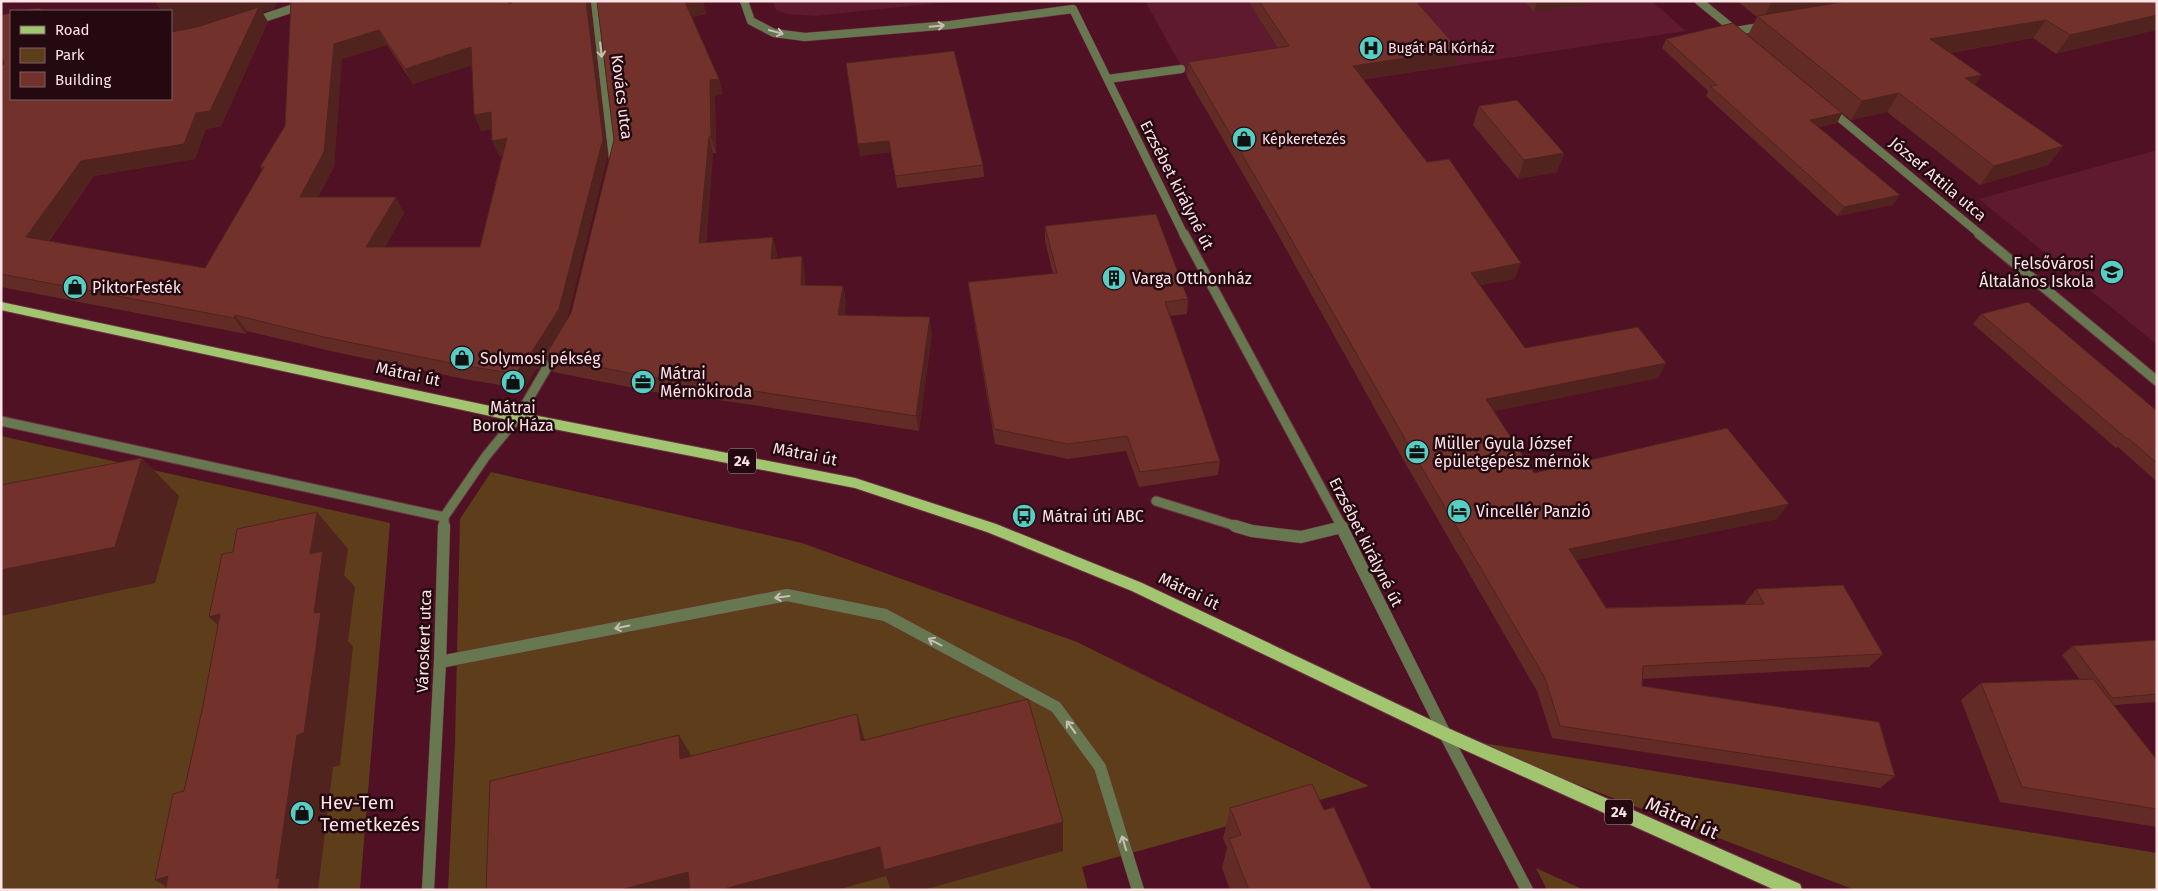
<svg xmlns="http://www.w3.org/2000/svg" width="2158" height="891" font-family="'Fira Sans',sans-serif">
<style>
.built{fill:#5f1a2f}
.green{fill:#5d3d1a}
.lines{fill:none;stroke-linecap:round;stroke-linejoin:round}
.service-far1-casing{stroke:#6b3343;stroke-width:11}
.service-casing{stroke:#6b3343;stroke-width:13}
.minor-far2-casing{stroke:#6b3343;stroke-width:9}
.minor-far1-casing{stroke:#6b3343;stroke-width:11}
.minor-casing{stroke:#6b3343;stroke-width:13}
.primary-casing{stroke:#6b3343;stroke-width:2}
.service-far1{stroke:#677850;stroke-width:9}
.service{stroke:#677850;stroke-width:12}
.minor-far2{stroke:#677850;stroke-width:8}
.minor-far1{stroke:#677850;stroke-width:9}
.minor{stroke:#677850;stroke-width:12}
.primary{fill:#a2c570;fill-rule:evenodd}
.wall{fill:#622b25;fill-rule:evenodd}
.shaded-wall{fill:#50231e}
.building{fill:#72322b;stroke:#50231e;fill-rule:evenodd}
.oneway{stroke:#c8beb3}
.labels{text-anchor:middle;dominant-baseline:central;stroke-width:5;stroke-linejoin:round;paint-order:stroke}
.far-poi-label{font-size:14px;fill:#fde4e8;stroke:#240a10;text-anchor:start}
.shield{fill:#240a10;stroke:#bca3a7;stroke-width:1}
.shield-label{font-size:15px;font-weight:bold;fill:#fde4e8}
.street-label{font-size:16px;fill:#fde4e8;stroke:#240a10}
.poi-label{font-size:16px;fill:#fde4e8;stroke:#240a10;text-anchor:start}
.near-poi-label{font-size:19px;fill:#fde4e8;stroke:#240a10;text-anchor:start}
.near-street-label{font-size:19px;fill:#fde4e8;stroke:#240a10}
</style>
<rect width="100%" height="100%" fill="#4f1123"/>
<g class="built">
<path d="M772,1h185l-142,15 -28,-2 -11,-4z"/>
<path d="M1145,1h507l34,30 -484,73z"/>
<path d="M2157,150v195l-178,-146z"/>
</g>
<g class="green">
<path d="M1,436l389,87 -30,367h-359z"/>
<path d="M491,472l311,71 275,99 292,144 -287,81 6,23h-640l7,-147 5,-224z"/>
<path d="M1458,739l699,114v37h-302z"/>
<path d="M1536,868l48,22h-37z"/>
</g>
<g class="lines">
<g class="service-far1-casing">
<g id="service-far1">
<path d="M1,421l443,96"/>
<path d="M1156,501l83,26"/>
</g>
</g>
<g class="service-casing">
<g id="service">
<path d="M1235,526l17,5 49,6 41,-10"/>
<path d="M440,662l347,-67 98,20 171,92 44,60 38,123"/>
<path d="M1445,734l82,156"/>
</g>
</g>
<g class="minor-far2-casing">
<g id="minor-far2">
<path d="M595,1l18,158"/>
<path d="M744,1l7,20 23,12 31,4 145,-12 123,-16 111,226"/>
<path d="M1699,1l38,31"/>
<path d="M252,22l63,-21"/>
<path d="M1736,31l29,-5"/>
<path d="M1108,79l73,-10"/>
<path d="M1829,109l152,126"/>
</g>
</g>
<g class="minor-far1-casing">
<g id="minor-far1">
<path d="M1184,234l158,293"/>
<path d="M1979,234l178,147"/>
<path d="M444,527v-10l42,-61 32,-39 37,-63"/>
</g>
</g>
<g class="minor-casing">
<g id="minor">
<path d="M1341,526l104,208"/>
<path d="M428,890l12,-228 4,-136"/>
</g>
</g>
<g class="primary-casing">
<path id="primary" d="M1,302l517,110 337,66 141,46 146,59 308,146 350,155 2,6h-27l-335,-151 -308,-148 -145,-59 -132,-44 -337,-66 -517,-112z"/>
</g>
<use href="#service-far1" class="service-far1"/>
<use href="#service" class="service"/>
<use href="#minor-far2" class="minor-far2"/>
<use href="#minor-far1" class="minor-far1"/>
<use href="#minor" class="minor"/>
<use href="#primary" class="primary"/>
</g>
<g class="wall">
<path d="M155,1h122l-3,8 -12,3 6,10 -47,104 -15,3 -11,30 -101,17 -45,65 156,27 57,-98 -2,-3 25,-41 6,-125 219,3 80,-3 18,154 -41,165 4,-7 43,-173 -17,-139h106l3,13 -14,3 27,62 4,15 -8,2 1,57h-3l-7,90 71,10 -1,5 29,14v13l38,1 3,15 -2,15 88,17 -13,98 -186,-29 -79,-10 -101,-20 -7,-14 -7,11 -2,-1 -13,21 -60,-10 -129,-27 -88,-21 -1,3 -245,-47v-272l10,84h160l3,-67 -3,-5v-16zM387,45l26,39 59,-19 9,66 11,-2 7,27h3l-22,91h-95l19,-34 -86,-16 16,-30 8,-108z"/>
<path d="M1248,1h168l39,64 -92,14 152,200 -35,6 45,63 141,15 -8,15 -164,33 40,62 243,46 -201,41 30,48 140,-3 -1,-2 11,-14 127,65 -14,13 -227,12v7l253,90 -15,12 -328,-50 -15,-47 -137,-237 -124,-223 -89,-154 1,-15 90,-14z"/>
<path d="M1524,1h69l-1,3 -58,8z"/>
<path d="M1737,1h420l-101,53 -23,-16 -83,15 32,22 -7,10 88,61 -15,19 -68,20 -93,-73 -36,8 -9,-7 -5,10 -18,4 74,78 -56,11 -131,-120 2,-5 -46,-43 4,-9 173,71 -91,-75 9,-18z"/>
<path d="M1479,106l85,47 -7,19 -39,7 -45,-54z"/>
<path d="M858,144l125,21 1,12 -87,11 -6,-36 -31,4z"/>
<path d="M1045,226l143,73 -1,15 -17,2 50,145 -2,14 -79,12 -13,-36 -58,8 -73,-15 -25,-147 -2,-15 85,-8 -8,-33z"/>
<path d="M1981,314l176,97v71l-39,-35 -2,1 -143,-124z"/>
<path d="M2157,640v62l-43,3 43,55v67l-157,-25 -39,-102 20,-17 99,-3 -18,-25 11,-9z"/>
<path d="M1230,808l94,2 48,80h-142l-8,-22 5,-20 -4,-10z"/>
</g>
<g class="shaded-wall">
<path d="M157,1h120l-3,8 -12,3 6,10 -47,104 -15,3 -11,30 -101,17 -54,76 -14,-15 55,-76 103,-17 -6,-107 -7,-10v-16h-10l-6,-9z"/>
<path d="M586,1h4l18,154 -42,169 -21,32 1,2 -7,11 -8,-16z"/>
<path d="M690,1h13l3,13 -16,3 -5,-15z"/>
<path d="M1537,1h56l-1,3 -58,8z"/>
<path d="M1779,1h101l-118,20 9,-18z"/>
<path d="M2157,15v15l-101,24 14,-19z"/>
<path d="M2046,20l-13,18 -115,20 12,-19z"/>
<path d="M379,30l8,15 -45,14 -8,108 -25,46 -9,-16 34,-153z"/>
<path d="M471,47l7,16 -65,21 -8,-15z"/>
<path d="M1459,50l-4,15 -105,16 3,-15z"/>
<path d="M1,59l10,12 -10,4z"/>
<path d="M1982,75l-13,18 -4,-15z"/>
<path d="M719,79l4,15 -8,2 1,57 -5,-16 -1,-57z"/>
<path d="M1899,93l-12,19 -36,8 11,-19z"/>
<path d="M491,112l7,16 -17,3 -7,-16z"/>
<path d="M1842,113l-5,10 -32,7 5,-10z"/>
<path d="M709,137l4,16 -9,106 -5,-16z"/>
<path d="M507,138l7,16 -15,2 -7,-15z"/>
<path d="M889,141l2,11 -31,4 -2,-12z"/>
<path d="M2063,146l-15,19 -68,20 14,-19z"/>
<path d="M1564,153l-7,19 -39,7 6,-19z"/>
<path d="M1900,195l-7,10 -56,11 7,-9z"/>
<path d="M396,197l8,16 -28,49 -10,-15z"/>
<path d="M773,237l4,16 -2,21 -4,-15z"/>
<path d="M802,256l3,16 -1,28 -3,-15z"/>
<path d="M1521,263l-6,16 -49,9 5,-15z"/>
<path d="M843,286l3,15 -5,30 -3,-16z"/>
<path d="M235,315l12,16 -1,3 -12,-16z"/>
<path d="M930,317l2,16 -13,98 -3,-15z"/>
<path d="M529,353l8,15 -13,21 -8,-15z"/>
<path d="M1666,363l-8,15 -178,36 6,-15z"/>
<path d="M142,458l37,38 -24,87 -154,33v-46z"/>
<path d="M1789,504l-12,15 -216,44 8,-14z"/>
<path d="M317,512l31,37 -4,26 11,12 -7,54 5,6 -13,118 -7,2 -15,123h-40l-2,-11 38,-266 -4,-59z"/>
<path d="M220,614l27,38 -38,-35z"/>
<path d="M857,714l10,33 -6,-6z"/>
<path d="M679,735l19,32 -18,-8z"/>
<path d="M1063,822v29l-140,39h-32l-5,-14 -49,14h-117l160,-43z"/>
<path d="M688,872l13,18h-81z"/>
<path d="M168,876l4,14 -17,-10z"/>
</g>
<g class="building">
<path d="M291,1h215l4,3 4,-3h72l17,138 -44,170 -28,44h-2l-13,21 -61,-10 -131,-27 -89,-22 -1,3 -233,-44v-207l3,-3 -1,-5 -2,-1v-43l10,-2v86h160v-67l26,-5 62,-20 -49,104 -14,2 -12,31 -103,17 -55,76 179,31 59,-101h-4l25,-41zM379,30l26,39 66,-22 3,68 17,-3 1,29 15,-3 -27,109h-114l30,-50h-96l24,-45 10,-108z"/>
<path d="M597,1h93l-5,1 34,77 -9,1 1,57h-2l-10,106 74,-6 -2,22 31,-3 -1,29 42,1 -5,29 92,2 -14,99 -188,-29 -80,-10 -103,-21 26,-43 43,-173z"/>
<path d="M1259,1h157l43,49 -106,16 74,96 22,-3 72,104 -50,10 54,75 113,-21 28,36 -180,36 48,74 193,-45 62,76 -220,45 37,59 158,-4 -8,-15 87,-4 40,69 -240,12 -1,20 237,36 16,54 -335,-50 -15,-48 -140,-239 -127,-223 -90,-154 101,-16z"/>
<path d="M1848,1h309v14l-87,20 -24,-15 -116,19 52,36 -17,3 98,68 -69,20 -95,-73 -37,8 -105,-85z"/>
<path d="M40,8l1,3h-21z"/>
<path d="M1733,23l109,90 -32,7 90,75 -56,12 -134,-121 7,-1 -51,-46z"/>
<path d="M954,51l29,114 -88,11 -6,-35 -31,3 -12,-81z"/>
<path d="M1517,100l47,53 -40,7 -45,-54z"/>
<path d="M1156,214l32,85 -23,3 55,159 -80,11 -13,-36 -59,8 -74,-15 -26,-147 89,-9 -12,-47z"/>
<path d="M2028,302l129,109v52l-29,-25 -1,1 -146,-125z"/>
<path d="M142,458l-27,89 -114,23v-85z"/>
<path d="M317,512l-7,42 13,-3 -9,62 7,-1 -17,121 -7,2 -21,144 4,-1 -2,12h-113l3,-14 -13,4 18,-86 11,-3 19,-85 17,-92 -11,3 13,-63 11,-2 4,-23z"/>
<path d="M2157,640v54l-45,4 -39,-52z"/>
<path d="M2093,679l64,81v49l-135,-22 -41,-104z"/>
<path d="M1028,699l35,123 -179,48 -4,-23 -160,43h-30l-2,-18 -68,18h-134l4,-109 189,-46 1,24 177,-45 4,27z"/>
<path d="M1312,784l12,26 10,-3 38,83h-123l-20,-51 12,-4 -11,-27z"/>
</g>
<defs><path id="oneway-shaft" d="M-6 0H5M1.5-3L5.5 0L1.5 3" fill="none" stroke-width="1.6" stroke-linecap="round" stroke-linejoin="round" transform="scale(1.25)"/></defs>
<g class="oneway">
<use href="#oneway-shaft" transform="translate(937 26) rotate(-5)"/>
<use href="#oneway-shaft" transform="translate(776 32) rotate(15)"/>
<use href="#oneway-shaft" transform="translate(601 50) rotate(83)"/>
<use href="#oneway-shaft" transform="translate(782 597) rotate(173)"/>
<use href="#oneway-shaft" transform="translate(622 627) rotate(169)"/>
<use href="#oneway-shaft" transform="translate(935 642) rotate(-152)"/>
<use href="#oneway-shaft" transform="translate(1071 727) rotate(-126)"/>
<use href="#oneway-shaft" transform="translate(1124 843) rotate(-107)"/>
</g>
<defs>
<g id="hospital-disc" transform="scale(1.25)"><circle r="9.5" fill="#56cec3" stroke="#240a10"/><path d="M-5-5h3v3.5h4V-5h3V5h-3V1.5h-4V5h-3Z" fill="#111"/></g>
<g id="shop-disc" transform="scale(1.25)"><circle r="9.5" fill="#56cec3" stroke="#240a10"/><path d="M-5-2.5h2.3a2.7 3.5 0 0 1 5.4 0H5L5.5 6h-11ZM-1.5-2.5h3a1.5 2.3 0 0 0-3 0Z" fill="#111"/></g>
<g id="school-disc" transform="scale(1.25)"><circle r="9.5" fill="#56cec3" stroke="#240a10"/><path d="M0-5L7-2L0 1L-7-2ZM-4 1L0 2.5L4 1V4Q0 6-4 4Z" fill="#111"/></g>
<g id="building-disc" transform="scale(1.25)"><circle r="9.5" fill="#56cec3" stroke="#240a10"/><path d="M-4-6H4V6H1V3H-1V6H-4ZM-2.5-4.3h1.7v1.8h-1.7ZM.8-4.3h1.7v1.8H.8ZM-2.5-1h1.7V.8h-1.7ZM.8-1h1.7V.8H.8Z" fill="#111"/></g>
<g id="office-disc" transform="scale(1.25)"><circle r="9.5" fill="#56cec3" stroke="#240a10"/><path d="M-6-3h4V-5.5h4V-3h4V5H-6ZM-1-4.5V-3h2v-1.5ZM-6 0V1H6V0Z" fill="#111"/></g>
<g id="hotel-disc" transform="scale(1.25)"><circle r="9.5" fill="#56cec3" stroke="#240a10"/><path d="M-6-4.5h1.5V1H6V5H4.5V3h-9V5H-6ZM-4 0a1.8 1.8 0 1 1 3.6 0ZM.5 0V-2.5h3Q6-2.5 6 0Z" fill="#111"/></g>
<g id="bus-disc" transform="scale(1.25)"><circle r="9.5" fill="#56cec3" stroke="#240a10"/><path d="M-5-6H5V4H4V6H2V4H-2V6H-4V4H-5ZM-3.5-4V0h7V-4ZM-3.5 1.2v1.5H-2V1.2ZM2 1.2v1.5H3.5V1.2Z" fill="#111"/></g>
</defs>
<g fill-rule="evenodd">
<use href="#hospital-disc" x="1371" y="48"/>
<use href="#shop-disc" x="1244" y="139"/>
<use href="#school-disc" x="2112" y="272"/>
<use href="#building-disc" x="1114" y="278"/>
<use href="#shop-disc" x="75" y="287"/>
<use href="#shop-disc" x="462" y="358"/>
<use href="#shop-disc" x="513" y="382"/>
<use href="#office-disc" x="643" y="382"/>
<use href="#office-disc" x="1417" y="452"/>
<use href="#hotel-disc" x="1459" y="511"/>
<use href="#bus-disc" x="1024" y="516"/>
<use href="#shop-disc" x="302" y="813"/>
</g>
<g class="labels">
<g class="far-poi-label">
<text x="1388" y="48">Bugát Pál Kórház</text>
<text x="1262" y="139">Képkeretezés</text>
</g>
<g class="shield">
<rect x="728" y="448.5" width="28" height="25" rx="4"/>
<rect x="1605" y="799.5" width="28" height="25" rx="4"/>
</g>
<g class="shield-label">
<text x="742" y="461">24</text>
<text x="1619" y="812">24</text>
</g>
<g class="street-label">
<text transform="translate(622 97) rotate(83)">Kovács utca</text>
<text transform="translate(1938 179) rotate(40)">József Attila utca</text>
<text transform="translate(1177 185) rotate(63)">Erzsébet királyné út</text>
<text transform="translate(408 374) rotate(12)">Mátrai út</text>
<text transform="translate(805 454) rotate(11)">Mátrai út</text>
<text transform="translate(1366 542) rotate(63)">Erzsébet királyné út</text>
<text transform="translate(1189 591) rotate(26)">Mátrai út</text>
<text transform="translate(424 641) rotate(-88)">Városkert utca</text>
</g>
<g class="poi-label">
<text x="2094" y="263" text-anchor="end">Felsővárosi<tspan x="2094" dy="18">Általános Iskola</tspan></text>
<text x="1132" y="278">Varga Otthonház</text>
<text x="92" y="287">PiktorFesték</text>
<text x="480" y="358">Solymosi pékség</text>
<text x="660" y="373">Mátrai<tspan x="660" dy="18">Mérnökiroda</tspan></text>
<text x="513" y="407" text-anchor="middle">Mátrai<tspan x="513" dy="18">Borok Háza</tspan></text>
<text x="1434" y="443">Müller Gyula József<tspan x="1434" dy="18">épületgépész mérnök</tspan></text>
<text x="1476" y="511">Vincellér Panzió</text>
<text x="1042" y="516">Mátrai úti ABC</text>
</g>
<g class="near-poi-label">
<text x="320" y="802">Hev-Tem<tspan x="320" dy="22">Temetkezés</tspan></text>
</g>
<g class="near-street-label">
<text transform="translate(1682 818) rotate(24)">Mátrai út</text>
</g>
</g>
<rect width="2158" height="891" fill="none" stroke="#fde4e8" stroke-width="5"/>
<rect x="10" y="10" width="162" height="90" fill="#240a10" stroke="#7b6166"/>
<rect x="20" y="26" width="25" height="8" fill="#a2c570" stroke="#7b6166"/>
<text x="55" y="35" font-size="15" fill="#fde4e8">Road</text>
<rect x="20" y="48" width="25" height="15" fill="#5d3d1a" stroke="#7b6166"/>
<text x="55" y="60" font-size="15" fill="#fde4e8">Park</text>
<rect x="20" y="72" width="25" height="15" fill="#72322b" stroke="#7b6166"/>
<text x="55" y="85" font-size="15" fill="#fde4e8">Building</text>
</svg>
